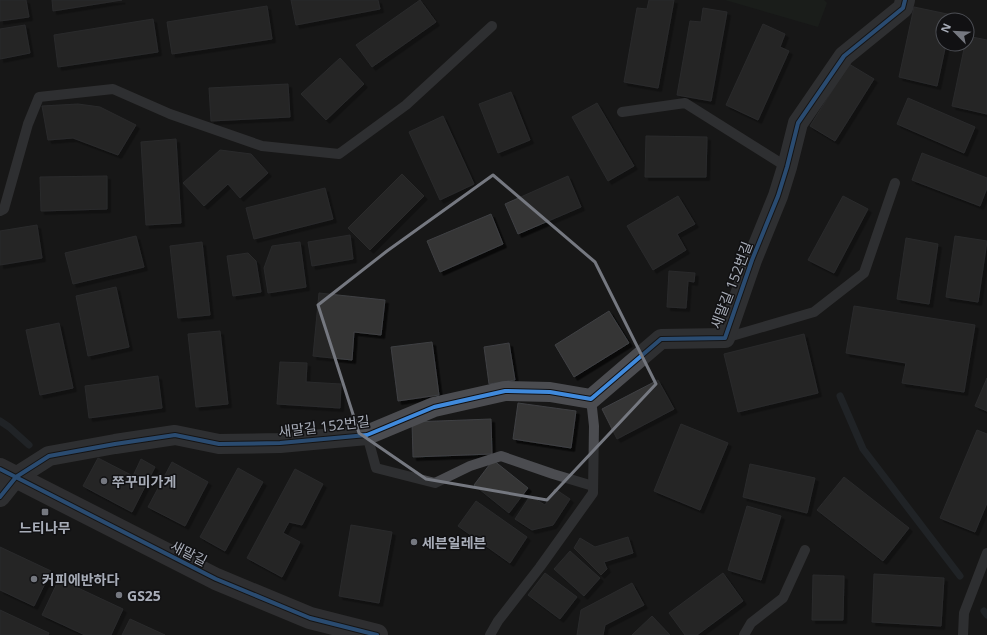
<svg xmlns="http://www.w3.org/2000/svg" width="987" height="635" font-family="'Noto Sans','Noto Sans KR',sans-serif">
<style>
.green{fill:#1d241e}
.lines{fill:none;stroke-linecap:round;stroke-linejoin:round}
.stream{stroke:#2a3239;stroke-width:7}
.building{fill:#353536;stroke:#3f4043;filter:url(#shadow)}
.lane{stroke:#4b4c50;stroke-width:10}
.street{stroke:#4b4c50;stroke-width:20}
.secondary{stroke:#4a4a4e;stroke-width:22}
.cycleway-casing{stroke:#111113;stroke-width:6}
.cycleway{stroke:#408adc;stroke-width:4}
.marked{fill:none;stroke:#757880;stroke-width:3;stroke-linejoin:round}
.poi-dot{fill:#757880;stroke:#111113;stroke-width:1.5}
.labels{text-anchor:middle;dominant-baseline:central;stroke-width:3;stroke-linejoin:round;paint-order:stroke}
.street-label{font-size:14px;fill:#a8adb8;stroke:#111113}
.poi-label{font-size:14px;font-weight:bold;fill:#a8adb8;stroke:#111113;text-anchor:start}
</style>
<defs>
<filter id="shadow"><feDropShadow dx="3.5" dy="3.5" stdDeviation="0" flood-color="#0009"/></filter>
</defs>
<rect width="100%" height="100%" fill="#171717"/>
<path class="green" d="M725,0h99l3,3 -9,24z"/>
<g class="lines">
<g class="stream">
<path d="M840,396l23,53 97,127"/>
<path d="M0,421l9,6 20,18"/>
<path d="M984,611l3,4"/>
</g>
</g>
<g class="building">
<path d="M0,0h26l3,17 -29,4z"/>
<path d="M52,0h70l-69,11z"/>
<path d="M291,0h87l2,9 -84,16z"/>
<path d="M420,0l16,22 -64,45 -16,-22z"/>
<path d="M649,0h25l-16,88 -34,-6 13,-74 10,1z"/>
<path d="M267,6l5,33 -100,15 -5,-32z"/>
<path d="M914,7l38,8 -1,5h-8v24h3l-9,42 -38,-9z"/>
<path d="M703,8l24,4 -16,89 -34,-6 13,-74 11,1z"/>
<path d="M153,19l5,33 -100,15 -4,-32z"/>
<path d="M763,24l22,10 -5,13 9,4 -31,69 -32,-15z"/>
<path d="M25,25l5,28 -30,6v-30z"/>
<path d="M967,36l20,4v74l-35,-8 13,-62h2z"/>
<path d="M340,58l24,26 -38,36 -25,-26z"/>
<path d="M849,64l25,15 -39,62 -25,-15z"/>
<path d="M288,84l2,33 -79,4 -2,-33z"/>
<path d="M511,92l19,48 -32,13 -19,-49z"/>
<path d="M908,98l67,29 -11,26 -67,-29z"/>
<path d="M597,103l37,63 -26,15 -36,-64z"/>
<path d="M78,104l22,3 36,18 -18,30 -45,-17 -25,2 -6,-34z"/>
<path d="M443,116l31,68 -34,16 -31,-68z"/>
<path d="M646,136l61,1 -1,40h-61z"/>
<path d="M176,139l5,84 -35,2 -5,-83z"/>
<path d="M220,150l31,4 17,19 -28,25 -12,-14 -24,22 -21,-23z"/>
<path d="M922,153l65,25v10l-7,18 -68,-26z"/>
<path d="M402,174l22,22 -54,54 -22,-22z"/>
<path d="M107,176v33l-66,2 -1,-34z"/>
<path d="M568,176l13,31 -63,27 -13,-30z"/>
<path d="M325,188l8,31 -79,20 -8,-31z"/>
<path d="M678,196l17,28 -18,10 9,16 -33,20 -26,-44z"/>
<path d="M843,196l25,13 -34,64 -26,-13z"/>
<path d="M491,214l12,30 -63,28 -13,-31z"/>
<path d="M37,225l5,33 -42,7v-34z"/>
<path d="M350,235l3,24 -41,7 -4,-24z"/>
<path d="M136,236l8,31 -71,17 -8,-31z"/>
<path d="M955,236l32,5 -9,61 -32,-5z"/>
<path d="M906,238l32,6 -9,60 -32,-5z"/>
<path d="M202,242l8,73 -32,3 -8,-72z"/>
<path d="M300,242l6,45 -38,6 -4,-25 8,-22z"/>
<path d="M248,253l8,8 5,31 -28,4 -6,-40z"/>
<path d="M669,271l26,2 -1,9 -6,-1 -2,27 -19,-1z"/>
<path d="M116,287l13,60 -41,9 -12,-60z"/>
<path d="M319,293l66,7 -4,35 -27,-3 -2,28 -39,-4z"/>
<path d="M854,306l121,19 -11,67 -62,-9 4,-20 -60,-10z"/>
<path d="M609,311l20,32 -55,34 -19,-32z"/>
<path d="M59,323l14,65 -33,7 -14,-65z"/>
<path d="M220,331l8,73 -32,3 -8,-73z"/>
<path d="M804,334l14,59 -80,19 -14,-58z"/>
<path d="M432,342l7,53 -41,6 -7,-54z"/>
<path d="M509,343l6,37 -26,4 -5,-37z"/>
<path d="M280,362l27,1 -1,19 35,2 -1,24 -63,-4z"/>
<path d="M158,376l4,32 -73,10 -4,-32z"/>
<path d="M987,378v33l-12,-5z"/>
<path d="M658,380l16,29 -57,30 -15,-30z"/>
<path d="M518,403l58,8 -5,37 -58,-9z"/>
<path d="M491,419l1,35 -79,3 -1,-35z"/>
<path d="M681,424l47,19 -28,67 -46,-19z"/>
<path d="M977,430l10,4v69l-12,29 -35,-14z"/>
<path d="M98,458l35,18 8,-17 14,8 -23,45 -49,-26z"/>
<path d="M493,460l35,28 -19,25 -35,-28z"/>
<path d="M172,462l36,20 -23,44 -37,-19z"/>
<path d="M750,464l65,14 -8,35 -64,-16z"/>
<path d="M238,468l25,14 -38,69 -25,-14z"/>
<path d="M295,469l28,15 -21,41 -13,-3 -6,11 17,9 -18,35 -35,-19z"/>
<path d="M844,477l65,51 -26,33 -66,-51z"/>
<path d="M555,489l15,10 -17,26 -21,5 -17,-11 15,-23 15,9z"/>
<path d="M476,501l51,36 -17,26 -52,-37z"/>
<path d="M747,506l34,10 -20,64 -33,-10z"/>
<path d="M351,525l41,7 -13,71 -40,-7z"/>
<path d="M628,537l5,16 -29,9 3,7 -6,6 -27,-27 6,-10 15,9z"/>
<path d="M0,547l51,24 -17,35 -34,-16z"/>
<path d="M570,551l30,27 -16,18 -30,-27z"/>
<path d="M545,573l32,24 -17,22 -32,-24z"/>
<path d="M723,573l20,28 -46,34h-12l-16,-22z"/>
<path d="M874,574l70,4 -3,48 -69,-4z"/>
<path d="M813,575l31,1 -1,44h-31z"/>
<path d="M59,579l64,30 -12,26h-26l-43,-20z"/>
<path d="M632,583l12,22 -39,20 -2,10h-26l4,-25z"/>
<path d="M0,610l49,23 -1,2h-48z"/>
<path d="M652,616l18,19h-38z"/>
<path d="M130,619l35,16h-43z"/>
</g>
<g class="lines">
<g class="lane">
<path d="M622,112l63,-9 102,64"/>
<path d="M0,211l4,-2 24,-85 11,-27 74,-8 57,25 92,32 77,8 67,-49 86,-79"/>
<path d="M725,338l89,-26 50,-39 31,-90"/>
<path d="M367,435l9,33 59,15 35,-17 31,-10 52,18 40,12"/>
<path d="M490,635l8,-14 42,-54 53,-74 1,-67 -3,-27"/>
<path d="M744,635l7,-12 32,-25 22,-48"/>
<path d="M963,635l1,-22 23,-60"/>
</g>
<path class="street" d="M0,497l16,-20 33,-21 66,-12 60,-9 44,9 61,-1 87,-8 67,-28 71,-16 45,1 41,7 70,-60 64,-1 27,-78 26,-64 9,-29 11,-44 46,-67 59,-48 2,-8"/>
<path class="secondary" d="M0,469l216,110 94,39 67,17"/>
<g class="cycleway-casing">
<g id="cycleway">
<path d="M0,469l216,110 94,39 67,17"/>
<path d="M0,497l16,-20 33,-21 66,-12 60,-9 44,9 61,-1 87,-8 67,-28 71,-16 45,1 41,7 70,-60 64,-1 27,-78 26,-64 9,-29 11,-44 46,-67 59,-48 2,-8"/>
</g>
</g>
<use href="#cycleway" class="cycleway"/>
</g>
<path d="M0 0H987V635H0ZM493,175l102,87 61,122 -109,116 -121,-21 -67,-46 -41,-128 69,-54z" fill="#171717" fill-opacity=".55" fill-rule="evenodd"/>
<path class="marked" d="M493,175l102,87 61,122 -109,116 -121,-21 -67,-46 -41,-128 69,-54z"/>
<g class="poi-dot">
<circle cx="104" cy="481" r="4"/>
<rect x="41" y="508" width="8" height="8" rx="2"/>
<circle cx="414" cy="542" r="4"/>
<circle cx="34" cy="579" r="4"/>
<circle cx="119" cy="595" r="4"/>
</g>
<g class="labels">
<g class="street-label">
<text transform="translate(731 285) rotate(-69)">새말길 152번길</text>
<text transform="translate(324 426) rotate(-7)">새말길 152번길</text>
<text transform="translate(189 553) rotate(27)">새말길</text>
</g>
<g class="poi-label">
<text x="112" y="481">쭈꾸미가게</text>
<text x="45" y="527" text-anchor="middle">느티나무</text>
<text x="422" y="542">세븐일레븐</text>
<text x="42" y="579">커피에반하다</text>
<text x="127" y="595">GS25</text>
</g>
</g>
<g transform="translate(955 32) rotate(294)"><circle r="19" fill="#111113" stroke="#4d4f55"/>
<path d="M0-3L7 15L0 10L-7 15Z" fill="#757880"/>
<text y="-6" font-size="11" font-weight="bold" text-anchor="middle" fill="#a8adb8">N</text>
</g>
</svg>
